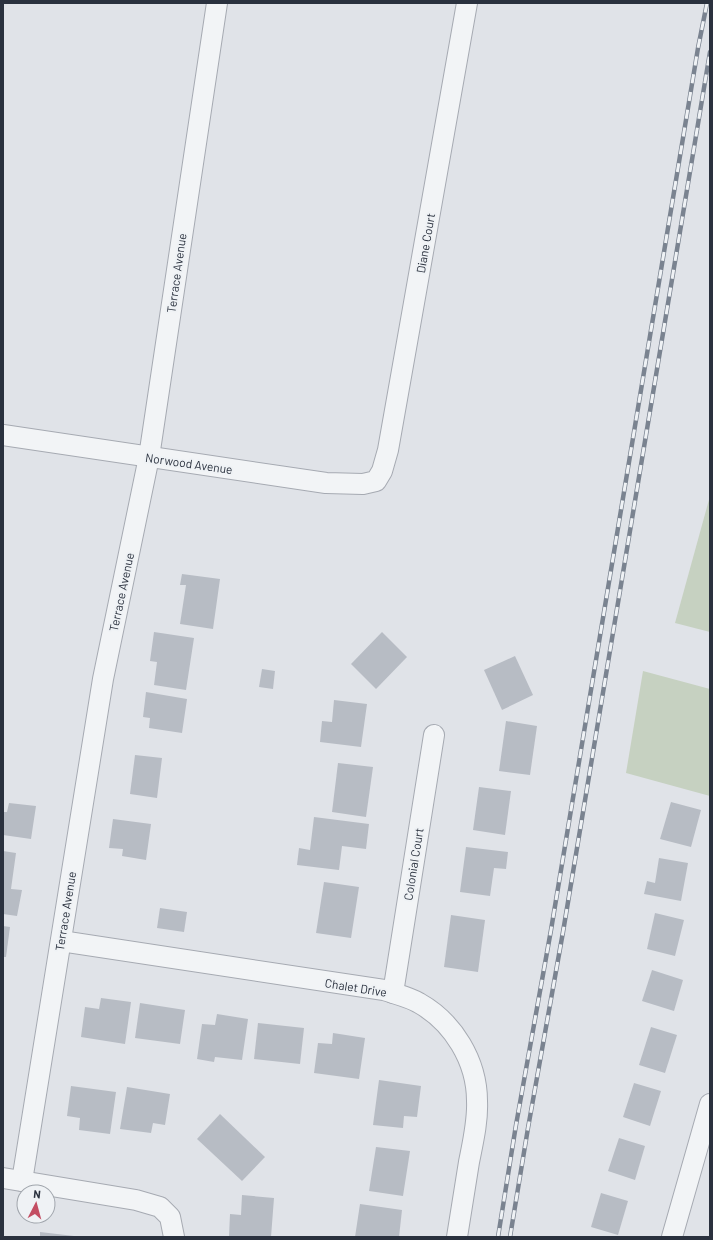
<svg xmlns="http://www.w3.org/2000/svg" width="713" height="1240" font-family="Barlow,sans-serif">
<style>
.green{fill:#c6d1c1}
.building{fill:#b7bcc4}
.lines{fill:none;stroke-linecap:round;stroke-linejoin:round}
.street-casing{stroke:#a6aab2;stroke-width:22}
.street{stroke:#f2f4f6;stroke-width:20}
.rail-casing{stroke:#7a8390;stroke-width:4.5}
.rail{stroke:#eff2f5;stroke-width:3;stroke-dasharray:9;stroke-linecap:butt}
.labels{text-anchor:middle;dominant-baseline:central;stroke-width:4;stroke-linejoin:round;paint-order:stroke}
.street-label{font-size:12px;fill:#2a313e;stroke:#eff2f5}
</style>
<rect width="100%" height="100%" fill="#e0e3e8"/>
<g class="green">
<path d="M710,496v136l-35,-9z"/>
<path d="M643,671l67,18v107l-84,-23z"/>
</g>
<g class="building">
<path d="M182,574l38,5 -7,50 -33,-5 6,-39h-6z"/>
<path d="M154,632l40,6 -8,52 -32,-5 3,-23 -7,-1z"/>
<path d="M382,632l25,25 -31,32 -25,-25z"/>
<path d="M515,656l18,39 -31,15 -18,-40z"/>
<path d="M262,669l13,2 -2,18 -14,-2z"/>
<path d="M146,692l41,7 -5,34 -33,-5 1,-10 -7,-1z"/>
<path d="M334,700l33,4 -6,43 -41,-5 2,-21 10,1z"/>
<path d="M506,721l31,5 -7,49 -31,-4z"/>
<path d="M135,755l27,3 -5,40 -27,-4z"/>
<path d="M338,763l35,4 -7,50 -34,-5z"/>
<path d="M479,787l32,4 -6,44 -32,-5z"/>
<path d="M671,802l30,8 -10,37 -31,-8z"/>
<path d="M9,803l27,3 -5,33 -28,-4v-23h4z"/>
<path d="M314,817l55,7 -3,25 -24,-3 -3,24 -42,-5 2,-17 11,2z"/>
<path d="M113,819l38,5 -5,36 -24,-4 1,-7 -14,-1z"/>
<path d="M466,847l42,5 -2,17 -12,-1 -4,28 -30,-4z"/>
<path d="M3,851l13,2 -5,36 11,1 -5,26 -14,-2z"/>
<path d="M659,858l29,5 -7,38 -37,-7 3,-13 8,2z"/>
<path d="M324,882l35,5 -8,51 -35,-5z"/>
<path d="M160,908l27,4 -3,20 -27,-4z"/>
<path d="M655,913l29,7 -9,36 -28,-7z"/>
<path d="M451,915l34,5 -7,52 -34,-5z"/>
<path d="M3,926l7,1 -4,30h-3z"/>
<path d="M652,970l31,10 -9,31 -32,-10z"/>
<path d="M101,998l30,4 -6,42 -44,-7 4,-30 14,2z"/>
<path d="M140,1003l45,7 -5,34 -45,-6z"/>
<path d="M217,1014l31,5 -6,41 -27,-3 -1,5 -17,-3 5,-35 13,1z"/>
<path d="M258,1023l46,5 -4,36 -46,-5z"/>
<path d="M651,1027l26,8 -12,38 -26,-8z"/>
<path d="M333,1033l32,5 -6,41 -45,-6 4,-30 14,1z"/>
<path d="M379,1080l42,6 -4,31 -13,-1 -1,12 -30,-3z"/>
<path d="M634,1083l27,8 -11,35 -27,-9z"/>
<path d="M71,1086l45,6 -6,42 -31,-4 1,-12 -13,-2z"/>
<path d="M127,1087l43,7 -5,31 -12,-2 -2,10 -31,-4z"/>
<path d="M220,1114l45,43 -23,24 -45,-42z"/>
<path d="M619,1138l26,8 -10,34 -27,-9z"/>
<path d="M376,1147l34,4 -7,45 -34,-5z"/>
<path d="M601,1193l27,8 -10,34 -27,-8z"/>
<path d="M242,1195l32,3 -3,39h-42l1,-23 11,1z"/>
<path d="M360,1204l42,6 -3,27h-44z"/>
<path d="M40,1232l34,4v1h-34z"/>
</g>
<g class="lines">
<g class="street-casing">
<g id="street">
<path d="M3,435l323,48 37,1 13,-3 6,-10 6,-21 79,-447"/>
<path d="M61,941l323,49c11,4 25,7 35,13 34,19 58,58 58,98 1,20 -4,41 -8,61 -4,25 -8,50 -12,75"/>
<path d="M393,993l41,-258"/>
<path d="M3,1178l133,22 24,7 10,10 4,20"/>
<path d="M22,1181l81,-502 46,-222 68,-454"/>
<path d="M672,1237l38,-133"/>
</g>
</g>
<use href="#street" class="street"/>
<g class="rail-casing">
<g id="rail">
<path d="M498,1237l18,-112 35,-195 147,-882 9,-45"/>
<path d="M510,1237l18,-109 35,-196 147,-880"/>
</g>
</g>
<use href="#rail" class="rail"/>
</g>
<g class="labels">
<g class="street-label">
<text transform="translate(425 243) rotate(-80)">Diane Court</text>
<text transform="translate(176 273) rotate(-82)">Terrace Avenue</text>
<text transform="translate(189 463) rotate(8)">Norwood Avenue</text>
<text transform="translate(121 592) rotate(-78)">Terrace Avenue</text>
<text transform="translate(413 864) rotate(-81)">Colonial Court</text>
<text transform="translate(65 911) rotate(-81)">Terrace Avenue</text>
<text transform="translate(356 987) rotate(9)">Chalet Drive</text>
</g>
</g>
<rect width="713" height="1240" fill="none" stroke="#2a313e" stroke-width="8"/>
<g transform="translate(36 1204) rotate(6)"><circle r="19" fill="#eff2f5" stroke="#a0a5ac"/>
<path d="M0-3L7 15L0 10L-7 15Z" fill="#c34e63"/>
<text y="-6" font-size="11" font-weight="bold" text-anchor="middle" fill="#2a313e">N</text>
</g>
</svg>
